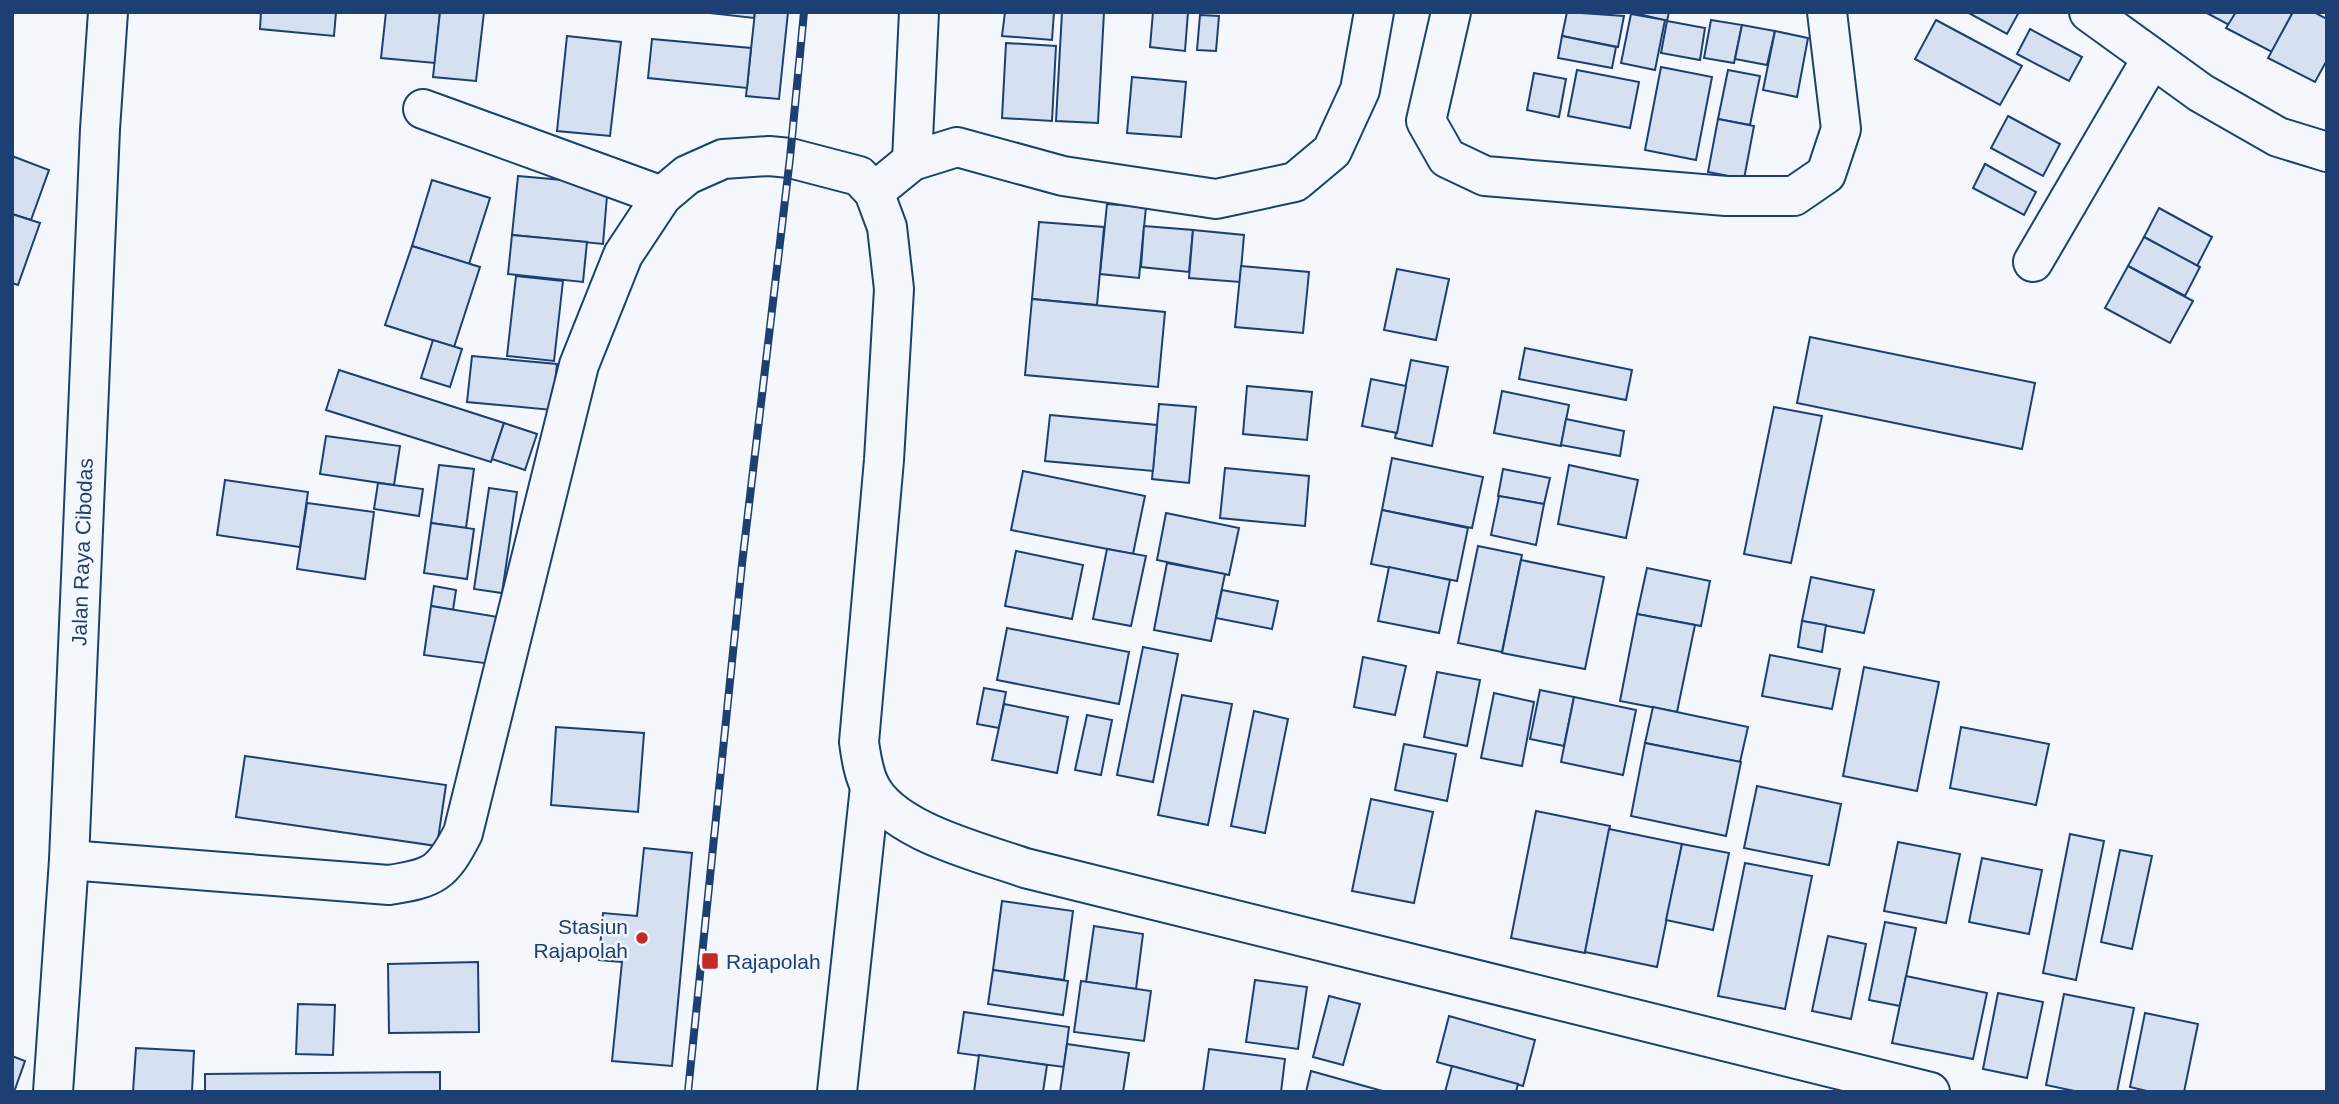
<svg xmlns="http://www.w3.org/2000/svg" width="2339" height="1104" font-family="Arial,sans-serif">
<style>
.building{fill:#d5e0f0;stroke:#1d3f73;stroke-width:2}
.lines{fill:none;stroke-linecap:round;stroke-linejoin:round}
.minor-casing{stroke:#1d3f73;stroke-width:42}
.secondary-casing{stroke:#1d3f73;stroke-width:42}
.trunk-casing{stroke:#1d3f73;stroke-width:42}
.minor{stroke:#f4f7fb;stroke-width:38}
.secondary{stroke:#f4f7fb;stroke-width:38}
.trunk{stroke:#f4f7fb;stroke-width:38}
.rail-casing{stroke:#1d3f73;stroke-width:8}
.rail{stroke:#f4f7fb;stroke-width:5;stroke-dasharray:16;stroke-linecap:butt}
.poi-dot{fill:#c62828;stroke:#f4f7fb;stroke-width:2.5}
.labels{text-anchor:middle;dominant-baseline:central;stroke-width:5;stroke-linejoin:round;paint-order:stroke}
.street-label{font-size:21px;fill:#1d3f73;stroke:#f4f7fb}
.poi-label{font-size:21px;fill:#1d3f73;stroke:#f4f7fb;text-anchor:end}
</style>
<rect width="100%" height="100%" fill="#f4f7fb"/>
<g class="building">
<path d="M261,12h75l-2,24 -74,-7z"/>
<path d="M386,12h54l-5,51 -54,-5z"/>
<path d="M440,12h44l-8,69 -43,-4z"/>
<path d="M701,12h54l-1,6z"/>
<path d="M755,12h33l-9,87 -33,-3z"/>
<path d="M1005,12h49l-2,28 -50,-4z"/>
<path d="M1062,12h42l-6,111 -42,-2z"/>
<path d="M1153,12h35l-3,39 -35,-4z"/>
<path d="M1567,12l57,4 -6,31 -56,-11z"/>
<path d="M1631,12h38l-2,9z"/>
<path d="M1967,12h52l-12,22z"/>
<path d="M2205,12h31l-7,13z"/>
<path d="M2236,12h57l-21,40 -46,-24z"/>
<path d="M2293,12h21l13,7v41l-12,22 -47,-24z"/>
<path d="M1631,14l34,6 -10,50 -34,-7z"/>
<path d="M1200,15l19,1 -3,35 -19,-1z"/>
<path d="M1711,20l31,5 -8,38 -30,-5z"/>
<path d="M1936,20l86,46 -22,39 -85,-46z"/>
<path d="M1667,21l38,7 -5,32 -39,-7z"/>
<path d="M1742,25l33,6 -8,34 -32,-6z"/>
<path d="M2030,29l52,28 -13,24 -52,-27z"/>
<path d="M1775,31l33,7 -11,59 -34,-7z"/>
<path d="M567,36l54,6 -11,94 -53,-5z"/>
<path d="M1562,36l54,11 -4,21 -54,-10z"/>
<path d="M652,39l99,9 -4,40 -99,-10z"/>
<path d="M1006,43l50,3 -4,75 -50,-3z"/>
<path d="M1661,67l51,10 -16,83 -51,-10z"/>
<path d="M1577,70l62,12 -9,46 -62,-12z"/>
<path d="M1728,70l32,6 -10,49 -32,-6z"/>
<path d="M1534,73l32,6 -7,38 -32,-7z"/>
<path d="M1132,77l54,5 -5,55 -54,-4z"/>
<path d="M2008,116l52,28 -17,32 -52,-28z"/>
<path d="M1718,119l36,7 -10,53 -36,-7z"/>
<path d="M12,156l37,14 -18,50 -19,-6z"/>
<path d="M1985,164l51,28 -12,23 -51,-27z"/>
<path d="M518,176l90,8 -5,60 -91,-9z"/>
<path d="M432,180l58,18 -21,66 -57,-18z"/>
<path d="M1107,204l39,3 -7,71 -39,-4z"/>
<path d="M2159,208l53,29 -15,29 -53,-29z"/>
<path d="M12,214l28,9 -22,62 -6,-2z"/>
<path d="M1039,222l65,5 -7,78 -65,-6z"/>
<path d="M1144,226l49,4 -4,42 -48,-5z"/>
<path d="M1193,230l51,5 -4,47 -51,-4z"/>
<path d="M512,235l75,7 -4,40 -75,-8z"/>
<path d="M2144,237l56,30 -15,29 -57,-30z"/>
<path d="M412,246l68,21 -26,80 -69,-22z"/>
<path d="M1241,266l68,6 -6,61 -68,-6z"/>
<path d="M2128,266l65,35 -23,42 -65,-35z"/>
<path d="M1397,269l52,10 -13,61 -52,-10z"/>
<path d="M516,276l47,5 -9,80 -47,-5z"/>
<path d="M1032,299l133,13 -7,75 -133,-12z"/>
<path d="M1810,337l225,46 -13,66 -225,-46z"/>
<path d="M433,340l29,9 -12,38 -29,-9z"/>
<path d="M1525,348l107,22 -6,30 -107,-21z"/>
<path d="M472,356l85,8 -5,46 -85,-8z"/>
<path d="M1411,360l37,7 -16,79 -37,-8z"/>
<path d="M339,370l165,53 -13,39 -165,-52z"/>
<path d="M1371,379l35,7 -9,47 -35,-7z"/>
<path d="M1247,386l65,6 -5,48 -64,-6z"/>
<path d="M1502,391l67,14 -8,41 -67,-13z"/>
<path d="M1159,404l37,3 -7,76 -37,-4z"/>
<path d="M1774,407l48,9 -31,147 -47,-9z"/>
<path d="M1050,415l107,10 -4,46 -108,-10z"/>
<path d="M1566,419l58,12 -4,25 -59,-11z"/>
<path d="M504,423l33,11 -12,36 -33,-11z"/>
<path d="M326,436l74,10 -6,39 -74,-11z"/>
<path d="M1392,458l91,19 -11,51 -90,-18z"/>
<path d="M439,465l35,4 -8,59 -35,-5z"/>
<path d="M1569,465l69,15 -12,58 -68,-14z"/>
<path d="M1225,468l84,8 -4,50 -85,-8z"/>
<path d="M1503,469l47,9 -6,26 -46,-8z"/>
<path d="M1023,471l122,25 -12,58 -122,-24z"/>
<path d="M225,480l83,12 -8,55 -83,-12z"/>
<path d="M378,483l45,6 -4,27 -45,-7z"/>
<path d="M489,488l28,4 -15,101 -28,-4z"/>
<path d="M1499,496l45,8 -8,41 -45,-10z"/>
<path d="M307,503l67,9 -9,67 -68,-10z"/>
<path d="M1382,510l86,18 -11,53 -86,-17z"/>
<path d="M1166,513l73,15 -10,47 -72,-15z"/>
<path d="M431,523l43,6 -7,50 -43,-6z"/>
<path d="M1478,546l44,9 -20,97 -44,-9z"/>
<path d="M1107,549l39,7 -15,70 -38,-7z"/>
<path d="M1016,551l67,14 -11,54 -67,-13z"/>
<path d="M1521,560l83,17 -19,92 -83,-16z"/>
<path d="M1167,563l58,11 -14,67 -57,-11z"/>
<path d="M1389,567l61,13 -11,53 -61,-12z"/>
<path d="M1647,568l63,13 -9,45 -64,-12z"/>
<path d="M1811,577l63,13 -10,43 -62,-12z"/>
<path d="M434,586l22,4 -3,20 -22,-4z"/>
<path d="M1222,590l56,11 -6,28 -56,-11z"/>
<path d="M431,606l67,11 -7,47 -67,-9z"/>
<path d="M1637,614l58,11 -18,87 -57,-11z"/>
<path d="M1802,621l24,4 -4,27 -24,-5z"/>
<path d="M1007,628l122,24 -10,52 -122,-24z"/>
<path d="M1143,647l35,7 -25,128 -36,-7z"/>
<path d="M1770,655l70,14 -8,40 -70,-13z"/>
<path d="M1363,657l43,9 -11,49 -41,-8z"/>
<path d="M1864,667l75,15 -22,109 -74,-15z"/>
<path d="M1437,672l43,8 -13,66 -43,-9z"/>
<path d="M984,688l22,4 -7,36 -22,-4z"/>
<path d="M1540,690l34,7 -10,49 -34,-7z"/>
<path d="M1494,693l40,9 -12,64 -41,-8z"/>
<path d="M1182,695l50,9 -24,121 -50,-10z"/>
<path d="M1574,697l62,13 -13,65 -62,-13z"/>
<path d="M1004,704l64,13 -11,56 -65,-13z"/>
<path d="M1653,707l95,20 -8,35 -95,-19z"/>
<path d="M1254,711l34,8 -23,114 -34,-7z"/>
<path d="M1087,715l25,5 -11,55 -26,-5z"/>
<path d="M556,727l88,6 -6,79 -87,-7z"/>
<path d="M1961,727l88,17 -13,61 -86,-17z"/>
<path d="M1645,743l96,19 -15,74 -95,-20z"/>
<path d="M1404,744l52,10 -9,47 -52,-11z"/>
<path d="M245,756l201,29 -9,61 -201,-29z"/>
<path d="M1757,786l84,18 -12,61 -85,-17z"/>
<path d="M1371,799l62,13 -19,91 -62,-12z"/>
<path d="M1536,811l74,15 -25,127 -74,-15z"/>
<path d="M1609,829l73,15 -25,123 -72,-15z"/>
<path d="M2070,834l34,7 -28,139 -33,-7z"/>
<path d="M1898,842l62,12 -14,69 -62,-12z"/>
<path d="M1682,844l47,9 -16,77 -47,-10z"/>
<path d="M644,848l48,5 -20,213 -60,-5 10,-99 -23,-2 4,-47 34,3z"/>
<path d="M2120,850l32,6 -20,93 -31,-7z"/>
<path d="M1982,858l60,12 -13,64 -60,-12z"/>
<path d="M1745,863l67,13 -27,133 -67,-13z"/>
<path d="M1002,901l71,10 -9,69 -71,-10z"/>
<path d="M1885,922l31,6 -16,78 -31,-6z"/>
<path d="M1094,926l49,8 -7,55 -50,-7z"/>
<path d="M1828,936l38,8 -15,75 -39,-8z"/>
<path d="M478,962l1,70 -90,1 -1,-69z"/>
<path d="M993,970l75,11 -5,34 -75,-11z"/>
<path d="M1906,976l81,17 -14,66 -81,-16z"/>
<path d="M1255,980l52,7 -9,62 -52,-7z"/>
<path d="M1081,981l70,10 -7,50 -70,-9z"/>
<path d="M1998,993l45,9 -16,76 -44,-9z"/>
<path d="M2064,994l70,14 -17,84h-38l-33,-7z"/>
<path d="M1329,996l31,8 -17,61 -30,-8z"/>
<path d="M298,1004l37,1 -2,50 -37,-1z"/>
<path d="M964,1012l105,15 -5,40 -106,-14z"/>
<path d="M2145,1013l53,11 -14,68h-33l-21,-5z"/>
<path d="M1449,1016l86,24 -12,46 -86,-24z"/>
<path d="M1067,1044l62,9 -6,39h-63z"/>
<path d="M136,1048l58,3 -2,41h-59z"/>
<path d="M1209,1049l76,10 -4,33h-78z"/>
<path d="M979,1055l68,10 -4,27h-69z"/>
<path d="M12,1056l13,5 -11,31h-2z"/>
<path d="M1452,1066l66,18 -2,8h-71z"/>
<path d="M1311,1071l75,21h-80z"/>
<path d="M440,1072v20h-235v-18z"/>
</g>
<g class="lines">
<g class="minor-casing">
<g id="minor">
<path d="M1451,12l-25,109 21,37 38,18 241,20h68l32,-22 15,-45 -14,-117"/>
<path d="M2089,12l112,81 77,44 49,15"/>
<path d="M423,109l239,87"/>
<path d="M912,161l7,-149"/>
<path d="M874,192l38,-31 45,-14 106,29 153,23 79,-17 37,-31 28,-61 14,-78"/>
<path d="M2033,262l119,-204"/>
<path d="M837,1092l33,-305"/>
</g>
</g>
<g class="secondary-casing">
<path id="secondary" d="M69,860l320,25c45,-7 53,-11 74,-52l116,-468 44,-110 39,-59 25,-21 36,-16 46,-3 21,2 69,18 15,16 13,35 7,62 -10,171 -25,282c2,14 4,29 10,42 21,47 111,68 156,84l905,224"/>
</g>
<g class="trunk-casing">
<path id="trunk" d="M53,1092l16,-232 31,-731 8,-117"/>
</g>
<use href="#minor" class="minor"/>
<use href="#secondary" class="secondary"/>
<use href="#trunk" class="trunk"/>
<g class="rail-casing">
<path id="rail" d="M688,1092l54,-528 48,-406 14,-146"/>
</g>
<use href="#rail" class="rail"/>
</g>
<g class="poi-dot">
<circle cx="642" cy="938" r="7"/>
<rect x="701" y="952" width="18" height="18" rx="3.5"/>
</g>
<g class="labels">
<g class="street-label">
<text transform="translate(82 552) rotate(-88)">Jalan Raya Cibodas</text>
</g>
<g class="poi-label">
<text x="628" y="926">Stasiun<tspan x="628" dy="24">Rajapolah</tspan></text>
<text x="726" y="961" text-anchor="start">Rajapolah</text>
</g>
</g>
<rect width="2339" height="1104" fill="none" stroke="#1d3f73" stroke-width="28"/>
</svg>
